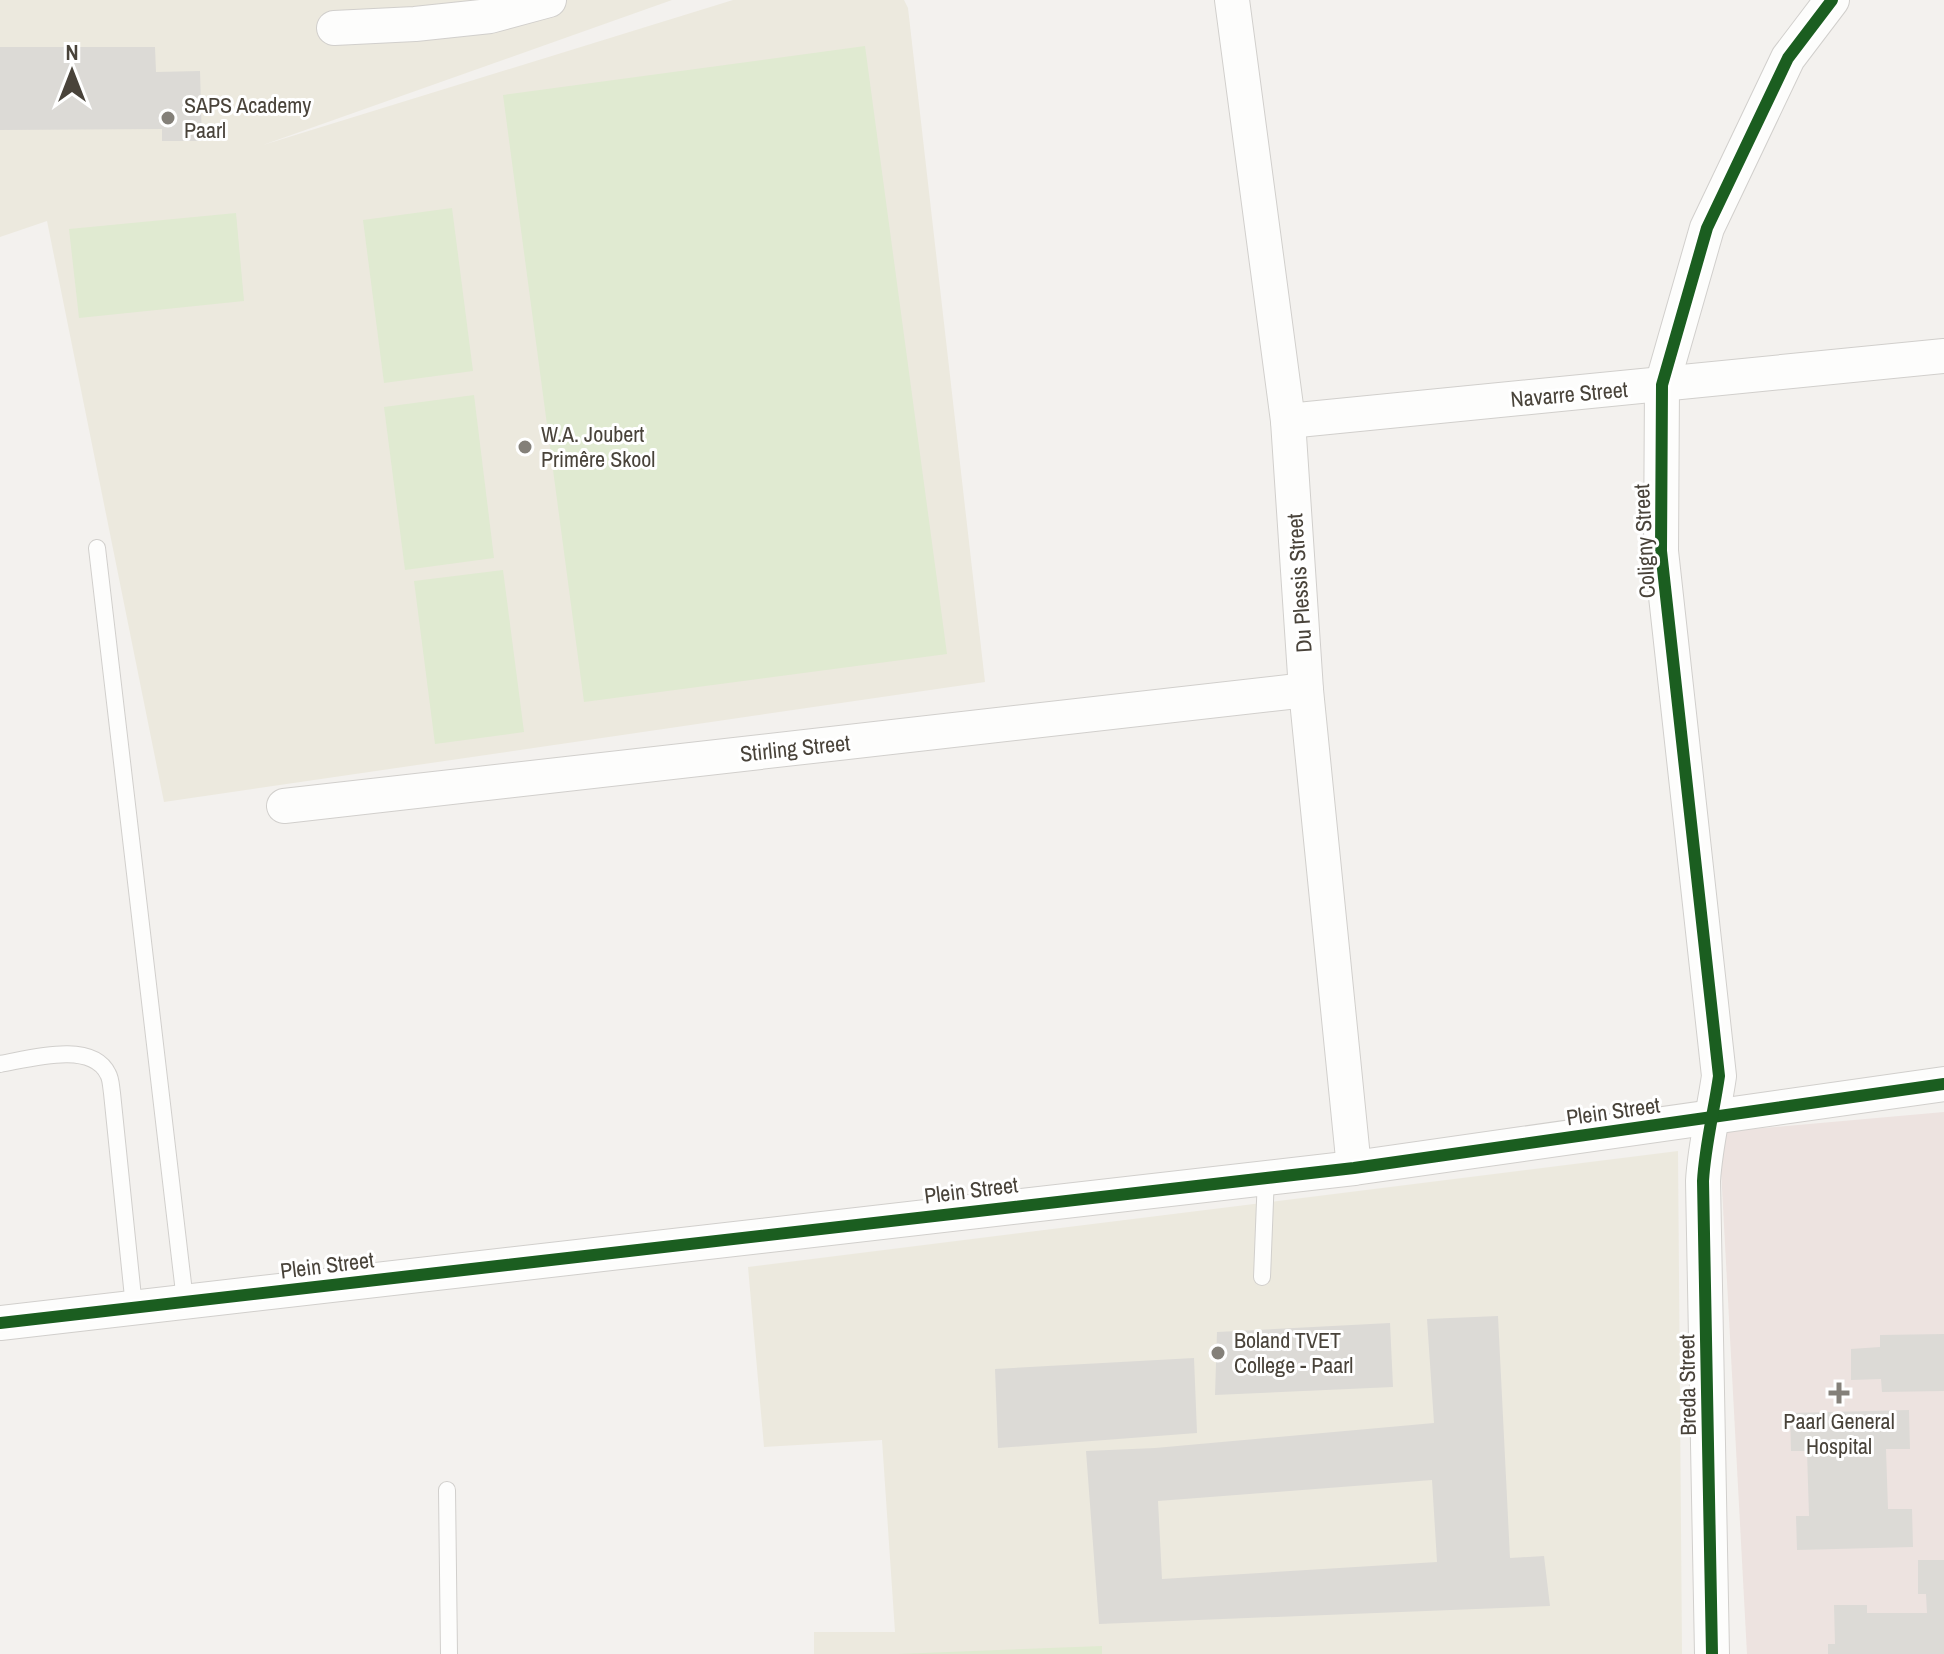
<svg xmlns="http://www.w3.org/2000/svg" width="1944" height="1654" font-family="'Archivo Narrow',sans-serif">
<style>
.education{fill:#ece9de}
.medical{fill:#ede3e0}
.green{fill:#e0ead1}
.building{fill:#dcdad6;fill-rule:evenodd}
.lines{fill:none;stroke-linecap:round;stroke-linejoin:round}
.lane-casing{stroke:#d1cfcc;stroke-width:18}
.street-casing{stroke:#d1cfcc;stroke-width:36}
.lane{stroke:#fdfdfc;stroke-width:16}
.street{stroke:#fdfdfc;stroke-width:34}
.cycleway-casing{stroke:#fff;stroke-width:17}
.cycleway{stroke:#1b5e20;stroke-width:12}
.poi-dot{fill:#848079;stroke:#fff;stroke-width:3}
.labels{text-anchor:middle;dominant-baseline:central;stroke-width:6;stroke-linejoin:round;paint-order:stroke}
.poi-label{font-size:22px;fill:#49433a;stroke:#fff;text-anchor:start}
.street-label{font-size:22px;fill:#49433a;stroke:#fff}
</style>
<rect width="100%" height="100%" fill="#f3f1ee"/>
<g class="education">
<path d="M0,0h672l-409,145 470,-145h171l4,8 77,674 -821,120 -117,-581 -47,16z"/>
<path d="M1678,1151l4,503h-868v-22h81l-13,-192 -118,7 -16,-180z"/>
</g>
<path class="medical" d="M1944,1112v542h-197l-28,-522z"/>
<g class="green">
<path d="M865,46l82,608 -363,48 -81,-607z"/>
<path d="M452,208l21,163 -89,12 -21,-163z"/>
<path d="M236,213l8,88 -165,17 -10,-89z"/>
<path d="M474,395l20,163 -89,12 -21,-163z"/>
<path d="M503,570l21,162 -89,12 -21,-163z"/>
<path d="M1102,1646v8h-205z"/>
</g>
<g class="building">
<path d="M0,47h155l1,25 44,-1 2,70h-40v-12l-162,1z"/>
<path d="M1498,1316l12,242 34,-2 6,50 -451,18 -13,-173 69,-3 279,-25 -7,-104zM1432,1480l5,82 -275,17 -4,-78z"/>
<path d="M1390,1323l3,64 -178,8 2,-63z"/>
<path d="M1944,1334v57l-62,1 -1,-13 -30,1v-31l29,-2v-12z"/>
<path d="M1194,1358l3,75 -199,15 -3,-79z"/>
<path d="M1909,1410l1,39h-24l2,60h24l1,38 -116,3 -1,-34h13l-2,-65h-16l-1,-38z"/>
<path d="M1918,1560h26v94h-116v-10h7l-1,-39h33v8h60l-1,-19h-8z"/>
</g>
<g class="lines">
<g class="lane-casing">
<g id="lane">
<path d="M97,548l88,753"/>
<path d="M0,1064c29,-5 92,-24 108,10 3,5 3,13 4,19l22,214"/>
<path d="M1262,1277l4,-101"/>
<path d="M447,1490l2,164"/>
</g>
</g>
<g class="street-casing">
<g id="street">
<path d="M1232,0l56,421 18,269 48,478"/>
<path d="M334,28l81,-4 75,-8 59,-16"/>
<path d="M1288,421l656,-65"/>
<path d="M284,806l1022,-116"/>
<path d="M0,1323l1354,-155 590,-84"/>
<path d="M1712,1654l-9,-473c2,-35 11,-70 16,-105l-58,-525 1,-166 45,-157 81,-170 44,-58"/>
</g>
</g>
<use href="#lane" class="lane"/>
<use href="#street" class="street"/>
<g class="cycleway-casing">
<g id="cycleway">
<path d="M0,1323l1354,-155 590,-84"/>
<path d="M1712,1654l-9,-473c2,-35 11,-70 16,-105l-58,-525 1,-166 45,-157 81,-170 44,-58"/>
</g>
</g>
<use href="#cycleway" class="cycleway"/>
</g>
<g class="poi-dot">
<circle cx="168" cy="118" r="8"/>
<circle cx="525" cy="447" r="8"/>
<circle cx="1218" cy="1353" r="8"/>
<path d="M1835 1381h8v8h8v8h-8v8h-8v-8h-8v-8h8z"/>
</g>
<g class="labels">
<g class="poi-label">
<text x="184" y="105">SAPS Academy<tspan x="184" dy="25">Paarl</tspan></text>
<text x="541" y="434">W.A. Joubert<tspan x="541" dy="25">Primêre Skool</tspan></text>
<text x="1234" y="1340">Boland TVET<tspan x="1234" dy="25">College - Paarl</tspan></text>
<text x="1839" y="1421" text-anchor="middle">Paarl General<tspan x="1839" dy="25">Hospital</tspan></text>
</g>
<g class="street-label">
<text transform="translate(1569 394) rotate(-5)">Navarre Street</text>
<text transform="translate(1644 541) rotate(-93)">Coligny Street</text>
<text transform="translate(1299 583) rotate(-94)">Du Plessis Street</text>
<text transform="translate(795 748) rotate(-6)">Stirling Street</text>
<text transform="translate(1613 1111) rotate(-8)">Plein Street</text>
<text transform="translate(971 1190) rotate(-7)">Plein Street</text>
<text transform="translate(327 1265) rotate(-7)">Plein Street</text>
<text transform="translate(1687 1385) rotate(-91)">Breda Street</text>
</g>
</g>
<g transform="translate(72 72)" stroke="#ffffff" stroke-width="6" paint-order="stroke">
<path d="M0-6L14 30L0 20L-14 30Z" fill="#49433a"/>
<text y="-12" font-size="22" font-weight="bold" text-anchor="middle" fill="#49433a">N</text>
</g>
</svg>
